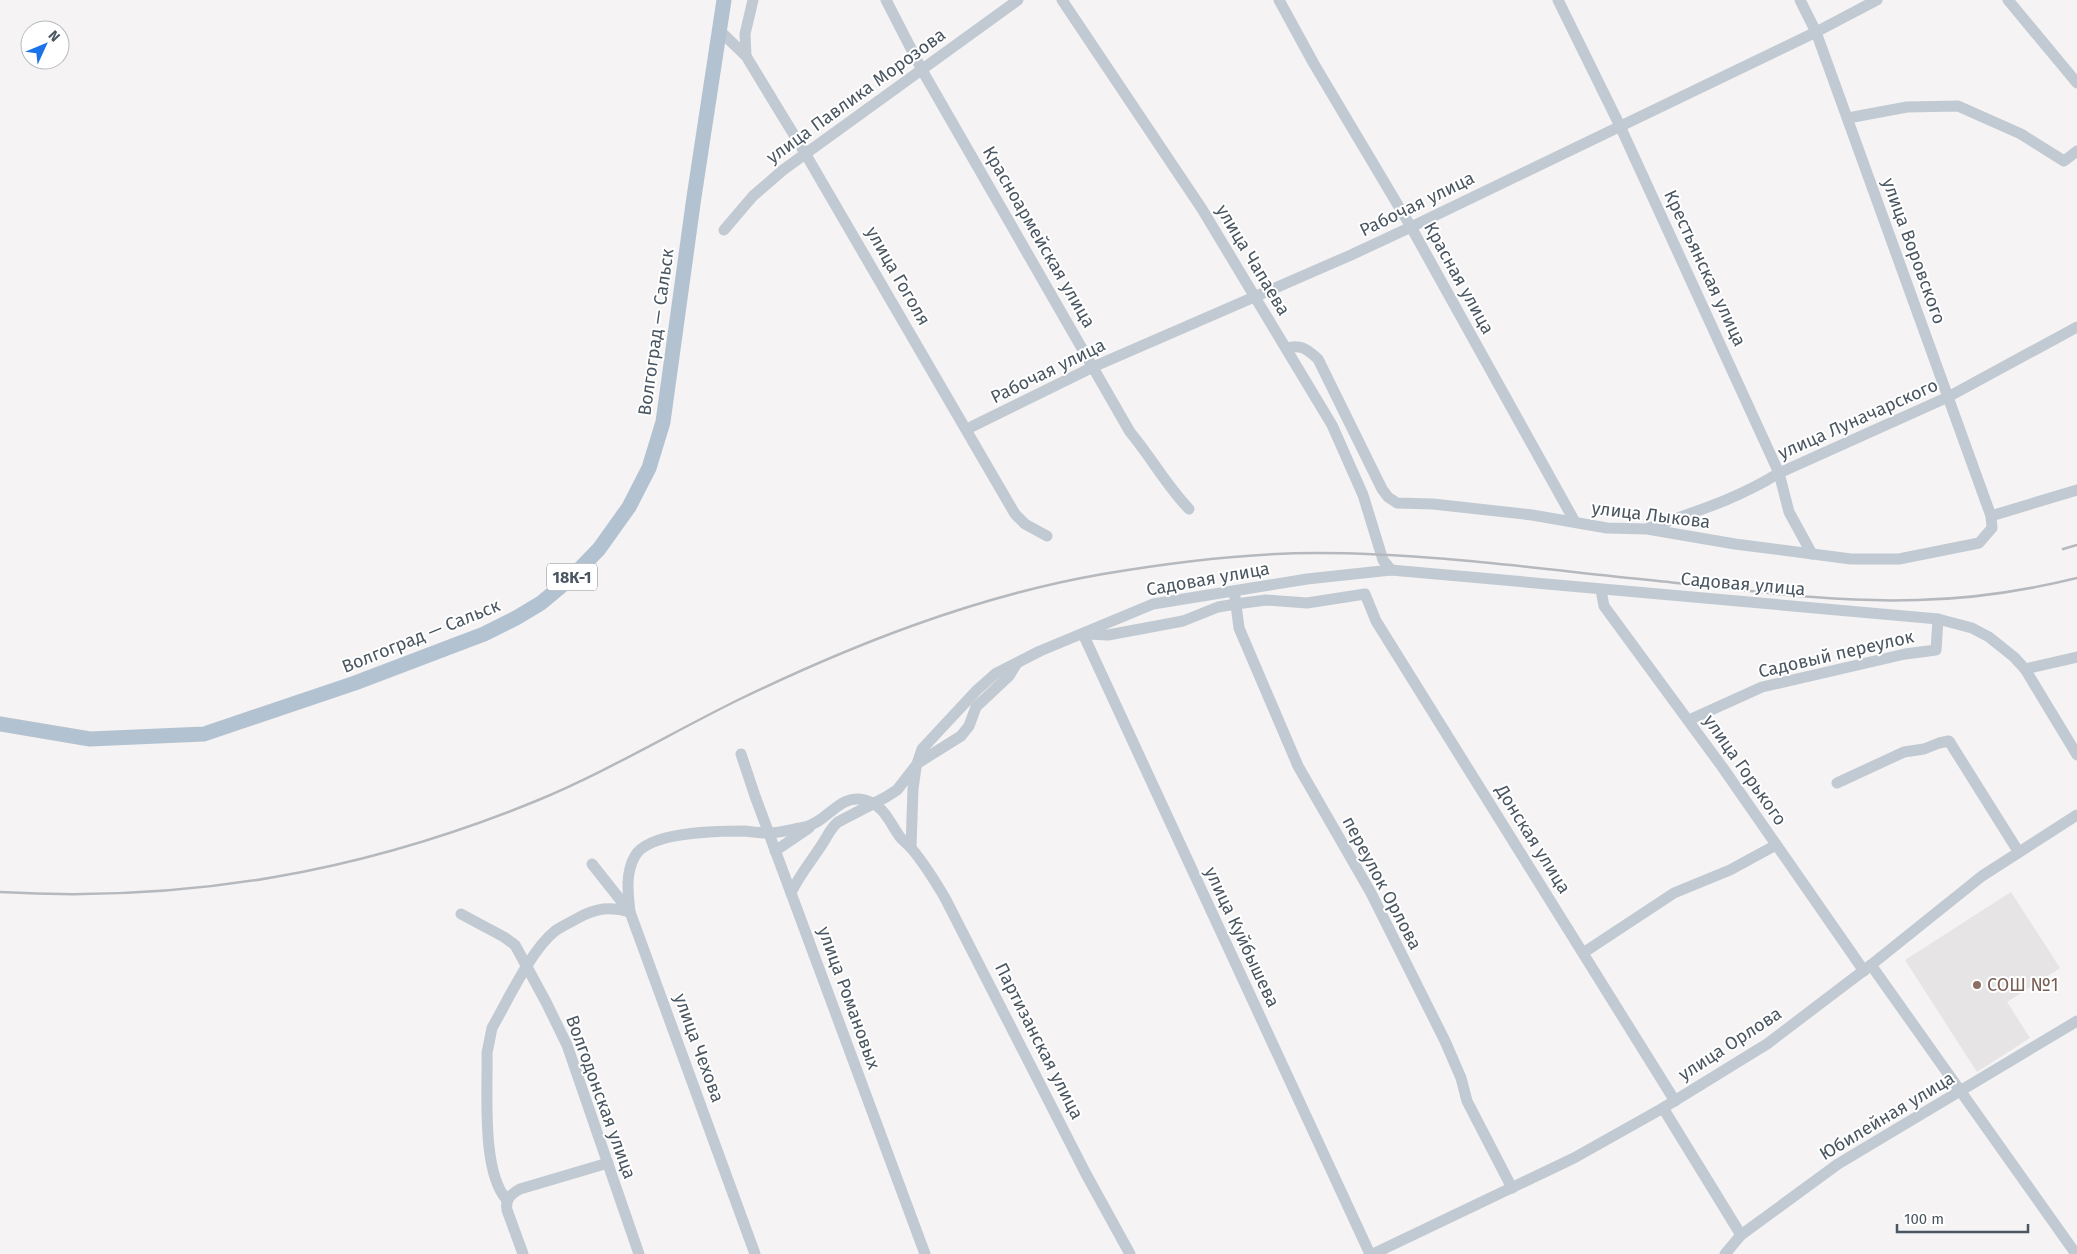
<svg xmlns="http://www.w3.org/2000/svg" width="2077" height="1254" font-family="'Fira Sans',sans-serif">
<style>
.education{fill:#e6e4e5}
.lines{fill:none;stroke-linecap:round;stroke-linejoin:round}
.minor{stroke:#c1cad2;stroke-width:11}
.major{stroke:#b3c2d1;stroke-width:15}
.rail{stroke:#b5b8bd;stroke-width:2.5}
.education-dot{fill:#8d6e63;stroke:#fff;stroke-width:2}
.labels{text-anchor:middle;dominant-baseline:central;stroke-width:4;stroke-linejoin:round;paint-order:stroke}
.shield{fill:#fff;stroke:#808990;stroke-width:1}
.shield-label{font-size:16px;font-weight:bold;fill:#4a5661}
.street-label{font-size:18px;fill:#4a5661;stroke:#fff}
.education-label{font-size:18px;fill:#785e54;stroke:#fff;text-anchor:start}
</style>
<rect width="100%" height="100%" fill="#f5f3f3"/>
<path class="education" d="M2011,892l49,76 -53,34 23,36 -53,34 -72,-112z"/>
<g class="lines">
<g class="minor">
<path d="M886,0l36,70 208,362c21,25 36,53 59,77"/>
<path d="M1062,0l140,209 130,216 31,70 20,65 8,10"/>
<path d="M1279,0l35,64 97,163 164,295"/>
<path d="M1558,0l62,126 159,347 10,39 23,42"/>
<path d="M2008,0l69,83"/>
<path d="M719,30l27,26 59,97 210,361 10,10 22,12"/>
<path d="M746,56l-1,-22 8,-34"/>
<path d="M1848,118l59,-11 51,-1 63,28 43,27 13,-10"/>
<path d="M724,230l29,-34 30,-26 235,-170"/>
<path d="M1286,348c15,-4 21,1 32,11l64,130 6,8 9,6 36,1 99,11 75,13 40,1 88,15 116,15h48l80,-16 13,-15 -1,-12 -175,-484 -16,-32"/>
<path d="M967,429l126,-62 258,-112 60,-28 405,-195 61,-32"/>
<path d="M1991,516l86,-26"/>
<path d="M1649,528c45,-16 89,-29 130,-55l169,-76 129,-70"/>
<path d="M1601,590l3,16 119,162 141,203"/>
<path d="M1235,597l4,31 59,138 73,127 74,148 16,37 6,23 45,87"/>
<path d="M1083,634l287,620"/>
<path d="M1087,634l21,1 43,-8 32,-6 35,-14 18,-3 30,-4 41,3 58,-9 11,27 299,480"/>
<path d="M2025,669l52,-12"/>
<path d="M1689,720l73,-33 143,-33 31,-4 2,-31"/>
<path d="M741,754l14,42 170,458"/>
<path d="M1837,783l67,-31 20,-3 15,-6 10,-2 69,110"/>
<path d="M911,847l2,-58 3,-22 6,-18 55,-59 18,-16 45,-23 113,-47 154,-25 84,-9 547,49 34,9 17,9 25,20 11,12 52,86"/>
<path d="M775,851l34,-23"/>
<path d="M592,864l38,48 125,342"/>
<path d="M791,893c9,-20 24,-36 35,-55 4,-7 6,-11 12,-16l48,-25 11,-7 21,-27 43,-27 8,-10 7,-19 33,-31 8,-13"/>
<path d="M461,914l43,23 11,8 31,57 21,43 72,209"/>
<path d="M1583,953l91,-60 56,-23 46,-25"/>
<path d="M1871,965l205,289"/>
<path d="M1663,1108l78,127"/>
<path d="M507,1200c-26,-28 -19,-109 -20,-147l5,-25c16,-28 39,-78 63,-97 7,-5 16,-9 23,-13 18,-10 33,-12 52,-6 -2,-18 -5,-39 5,-56 14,-25 84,-25 110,-25 8,1 16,2 23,2 12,0 25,-4 37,-6 23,-5 34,-34 60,-27 20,6 24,22 35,37 3,4 8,7 11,11 13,15 24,33 34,50l141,276 44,80"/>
<path d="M523,1254l-16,-44c-2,-11 4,-16 13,-21l88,-26"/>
<path d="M1373,1254l201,-96 89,-50 104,-64 104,-79 111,-89 95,-61"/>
<path d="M1725,1254l16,-19 97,-71 239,-143"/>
</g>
<path class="major" d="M0,724l90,15 114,-5 151,-51 129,-49 32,-16 25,-15 30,-25 28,-29 30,-42 20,-39 14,-46 31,-225 30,-197"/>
<g class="rail">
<path d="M2063,549l14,-4"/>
<path d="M0,892c188,11 362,-20 536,-91 70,-29 135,-68 202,-101 116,-56 238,-104 365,-126 71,-12 143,-21 214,-21 111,0 222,16 332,27 89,9 179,23 268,20 55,-1 107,-9 160,-22"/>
</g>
</g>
<circle class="education-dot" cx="1977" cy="985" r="5"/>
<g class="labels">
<rect class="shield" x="547" y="563.5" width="50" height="27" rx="4"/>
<g class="shield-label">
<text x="572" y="577">18К-1</text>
</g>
<g class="street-label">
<text transform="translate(856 96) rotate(-36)">улица Павлика Морозова</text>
<text transform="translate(1417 204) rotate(-26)">Рабочая улица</text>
<text transform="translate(1039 237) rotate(60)">Красноармейская улица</text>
<text transform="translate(1914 251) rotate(70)">улица Воровского</text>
<text transform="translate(1253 260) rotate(59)">улица Чапаева</text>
<text transform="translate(1705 268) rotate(65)">Крестьянская улица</text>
<text transform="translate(898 276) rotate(60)">улица Гоголя</text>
<text transform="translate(1459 278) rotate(61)">Красная улица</text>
<text transform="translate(656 332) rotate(-82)">Волгоград — Сальск</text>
<text transform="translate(1048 371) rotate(-26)">Рабочая улица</text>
<text transform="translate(1858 419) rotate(-24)">улица Луначарского</text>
<text transform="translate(1651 515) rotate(7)">улица Лыкова</text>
<text transform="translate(1208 579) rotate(-10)">Садовая улица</text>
<text transform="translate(1743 584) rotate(5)">Садовая улица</text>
<text transform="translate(421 636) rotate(-22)">Волгоград — Сальск</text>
<text transform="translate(1836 654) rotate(-13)">Садовый переулок</text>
<text transform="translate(1745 770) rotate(55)">улица Горького</text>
<text transform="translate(1533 839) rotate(58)">Донская улица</text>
<text transform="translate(1382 883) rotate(62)">переулок Орлова</text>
<text transform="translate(1242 937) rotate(65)">улица Куйбышева</text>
<text transform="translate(849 998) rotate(70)">улица Романовых</text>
<text transform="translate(1039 1041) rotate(63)">Партизанская улица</text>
<text transform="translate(1730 1044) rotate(-33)">улица Орлова</text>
<text transform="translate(699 1048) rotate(70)">улица Чехова</text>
<text transform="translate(601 1097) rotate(70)">Волгодонская улица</text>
<text transform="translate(1887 1116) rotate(-31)">Юбилейная улица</text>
</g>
<g class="education-label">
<text x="1987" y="985">СОШ №1</text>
</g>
</g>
<g transform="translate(45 45) rotate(46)"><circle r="24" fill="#ffffff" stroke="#b7bbc0"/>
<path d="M0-4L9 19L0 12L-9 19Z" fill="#1a73e8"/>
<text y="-8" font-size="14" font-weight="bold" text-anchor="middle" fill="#4a5661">N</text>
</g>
<path d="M1897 1224v8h131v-8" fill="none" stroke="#4a5661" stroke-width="2.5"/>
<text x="1904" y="1224" font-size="15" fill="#4a5661" stroke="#ffffff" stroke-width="4" paint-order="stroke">100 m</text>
</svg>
